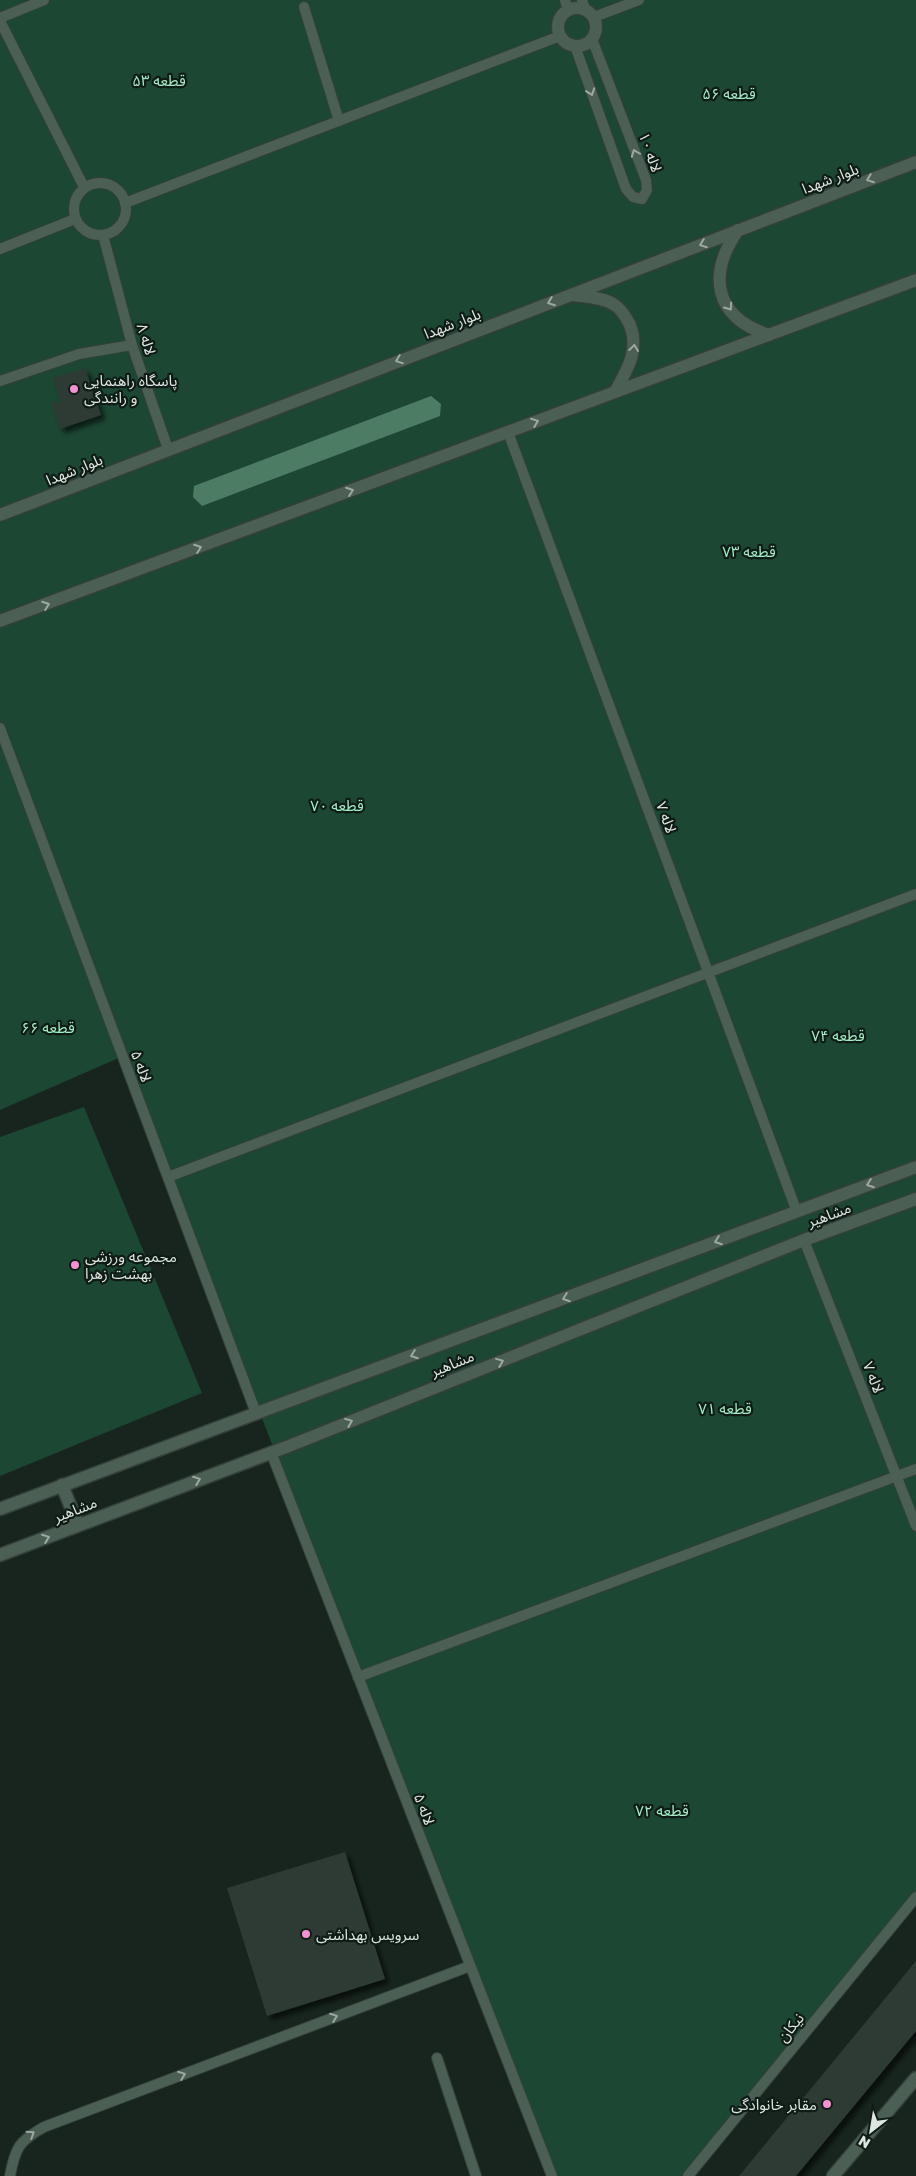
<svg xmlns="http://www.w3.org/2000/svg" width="916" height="2176" font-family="'Golos Text','Noto Sans Arabic',sans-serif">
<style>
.green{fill:#1c4733}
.water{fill:#4d7c64}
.building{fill:#2d3b34;filter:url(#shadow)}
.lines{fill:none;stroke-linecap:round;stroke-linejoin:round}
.service-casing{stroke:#344039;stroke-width:12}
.minor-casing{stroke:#344039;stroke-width:15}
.tertiary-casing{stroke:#344039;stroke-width:15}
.service{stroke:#4c5f54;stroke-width:10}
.minor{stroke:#4c5f54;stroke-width:12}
.tertiary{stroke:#4c5f54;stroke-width:12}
.oneway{stroke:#9ca9a2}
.poi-dot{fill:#f591d2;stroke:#0f1b15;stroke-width:2}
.labels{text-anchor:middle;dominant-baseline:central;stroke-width:4.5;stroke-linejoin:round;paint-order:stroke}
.park-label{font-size:15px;fill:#a3f0c8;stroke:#0f1b15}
.street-label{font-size:15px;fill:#dee6e2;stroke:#0f1b15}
.poi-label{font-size:15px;fill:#dee6e2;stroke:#0f1b15;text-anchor:start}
</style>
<defs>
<filter id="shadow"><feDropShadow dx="4.5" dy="4.5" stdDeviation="2.5" flood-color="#0009"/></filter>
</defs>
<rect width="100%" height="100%" fill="#18251e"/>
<g class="green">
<path d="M0,0h916v1904l-227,272h-136l-430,-1120 -123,54z"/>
<path d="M84,1107l118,286 -202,83v-339z"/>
</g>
<path class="water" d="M431,396l10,8 -1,12 -238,90 -9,-9 1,-11z"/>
<g class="building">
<path d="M85,368l16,47 -41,14 -9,-28 10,2 -8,-25z"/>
<path d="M345,1852l40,127 -118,37 -40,-128z"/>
<path d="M916,1961v70l-120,145h-57z"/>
</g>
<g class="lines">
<g class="service-casing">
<g id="service">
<path d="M565,0l3,10"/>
<path d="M582,0l3,9"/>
<path d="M304,7l35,114"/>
<path d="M594,17l45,-17"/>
<path d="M0,18l44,-18"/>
<path d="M0,21l84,166"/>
<path d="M575,46l51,143 7,8 9,2 5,-9 -1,-10 -54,-141"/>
<circle cx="100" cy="209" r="26"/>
<path d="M125,203l435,-167"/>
<path d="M103,235l29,110 36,104"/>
<path d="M0,249l75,-30"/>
<path d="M0,381l79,-27 53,-9"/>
<path d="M508,432l289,780"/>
<path d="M0,728l256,685"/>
<path d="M168,1177l748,-283"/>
<path d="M804,1240l112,286"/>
<path d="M271,1452l281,724"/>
<path d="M358,1677l558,-208"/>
<path d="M437,2058l39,118"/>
<path d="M10,2176c5,-28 9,-35 34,-49l426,-161"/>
<path d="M688,2176l228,-279"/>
</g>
</g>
<g class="minor-casing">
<g id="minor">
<circle cx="577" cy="27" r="19"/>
<path d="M833,2176l83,-98"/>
</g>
</g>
<g class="tertiary-casing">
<g id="tertiary">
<path d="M738,230c-31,45 -24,87 31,105"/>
<path d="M572,295c14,2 29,2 41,9 8,4 13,13 17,21 10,25 -3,45 -15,67"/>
<path d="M0,515l916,-353"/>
<path d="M0,621l916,-341"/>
<path d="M62,1485l16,40"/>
<path d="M0,1509l916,-342"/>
<path d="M0,1555l289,-109 515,-206 112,-41"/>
</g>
</g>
<use href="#service" class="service"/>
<use href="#minor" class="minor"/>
<use href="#tertiary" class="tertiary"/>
</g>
<defs><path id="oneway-chevron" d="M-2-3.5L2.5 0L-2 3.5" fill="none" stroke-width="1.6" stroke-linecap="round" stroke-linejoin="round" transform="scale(1.25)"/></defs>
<g class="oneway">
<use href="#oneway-chevron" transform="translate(591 92) rotate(70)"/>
<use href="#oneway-chevron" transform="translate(635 153) rotate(-111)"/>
<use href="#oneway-chevron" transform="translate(870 179) rotate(159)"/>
<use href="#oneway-chevron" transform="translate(703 244) rotate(159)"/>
<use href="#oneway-chevron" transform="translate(551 302) rotate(159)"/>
<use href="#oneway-chevron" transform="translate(729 307) rotate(55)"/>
<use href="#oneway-chevron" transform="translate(634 348) rotate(-83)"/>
<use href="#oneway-chevron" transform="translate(399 360) rotate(159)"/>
<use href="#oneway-chevron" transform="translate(535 422) rotate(-21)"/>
<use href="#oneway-chevron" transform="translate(350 491) rotate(-20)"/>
<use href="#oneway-chevron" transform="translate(198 548) rotate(-20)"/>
<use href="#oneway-chevron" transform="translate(46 605) rotate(-20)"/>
<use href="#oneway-chevron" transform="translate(870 1184) rotate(160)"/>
<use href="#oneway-chevron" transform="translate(718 1241) rotate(160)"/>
<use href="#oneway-chevron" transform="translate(566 1298) rotate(160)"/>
<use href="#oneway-chevron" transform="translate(414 1355) rotate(160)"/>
<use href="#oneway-chevron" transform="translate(500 1362) rotate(-22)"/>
<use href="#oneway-chevron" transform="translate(349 1422) rotate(-22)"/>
<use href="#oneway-chevron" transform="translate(197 1480) rotate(-21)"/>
<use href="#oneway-chevron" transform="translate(46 1538) rotate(-21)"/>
<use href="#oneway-chevron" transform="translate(334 2017) rotate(-21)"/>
<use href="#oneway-chevron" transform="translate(182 2075) rotate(-21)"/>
<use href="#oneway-chevron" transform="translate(31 2134) rotate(-33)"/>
</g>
<g class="poi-dot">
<circle cx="74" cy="389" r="5"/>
<circle cx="75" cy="1265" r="5"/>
<circle cx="306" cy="1934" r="5"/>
<circle cx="827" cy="2104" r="5"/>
</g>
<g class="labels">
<g class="park-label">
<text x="159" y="80">قطعه ۵۳</text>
<text x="729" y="93">قطعه ۵۶</text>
<text x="749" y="551">قطعه ۷۳</text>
<text x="337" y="805">قطعه ۷۰</text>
<text x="48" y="1027">قطعه ۶۶</text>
<text x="838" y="1035">قطعه ۷۴</text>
<text x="725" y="1408">قطعه ۷۱</text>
<text x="662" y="1810">قطعه ۷۲</text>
</g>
<g class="street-label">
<text transform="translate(651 152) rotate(70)">لاله ۱۰</text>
<text transform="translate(830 178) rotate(-21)">بلوار شهدا</text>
<text transform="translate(452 323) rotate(-21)">بلوار شهدا</text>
<text transform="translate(147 339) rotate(73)">لاله ۸</text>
<text transform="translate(74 469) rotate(-22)">بلوار شهدا</text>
<text transform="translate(667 817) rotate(70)">لاله ۷</text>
<text transform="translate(142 1066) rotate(69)">لاله ۵</text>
<text transform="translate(829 1214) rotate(-20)">مشاهیر</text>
<text transform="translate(452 1363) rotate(-22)">مشاهیر</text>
<text transform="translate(874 1377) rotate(68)">لاله ۷</text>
<text transform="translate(75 1509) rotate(-21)">مشاهیر</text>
<text transform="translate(425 1809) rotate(69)">لاله ۵</text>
<text transform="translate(790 2027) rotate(-51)">نیکان</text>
</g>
<g class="poi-label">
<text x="84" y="380">پاسگاه راهنمایی<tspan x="84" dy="17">و رانندگی</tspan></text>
<text x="85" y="1256">مجموعه ورزشی<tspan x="85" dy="17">بهشت زهرا</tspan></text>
<text x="316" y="1934">سرویس بهداشتی</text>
<text x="817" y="2104" text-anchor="end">مقابر خانوادگی</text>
</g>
</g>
<g transform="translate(871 2131) rotate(211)" stroke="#0f1b15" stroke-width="4" paint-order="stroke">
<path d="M0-4L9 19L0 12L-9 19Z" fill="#dee6e2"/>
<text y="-8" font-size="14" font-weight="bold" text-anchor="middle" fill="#dee6e2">N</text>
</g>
</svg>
